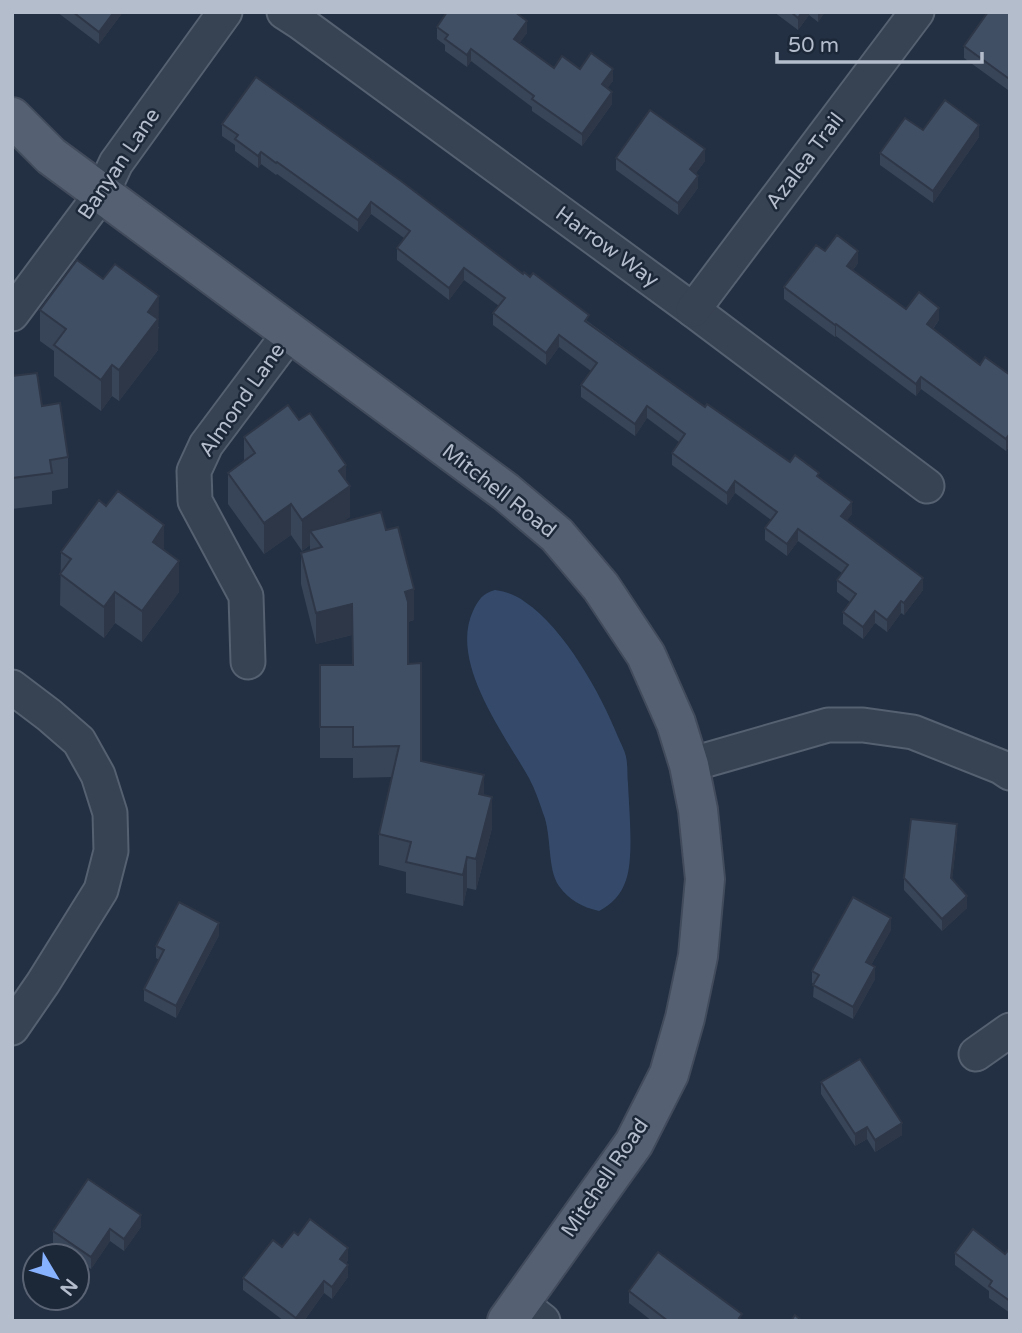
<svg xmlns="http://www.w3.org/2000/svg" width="1022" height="1333" font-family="'Varela Round',sans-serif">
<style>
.water{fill:#354a6b}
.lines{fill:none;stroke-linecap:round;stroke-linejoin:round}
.minor-casing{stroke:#556070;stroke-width:37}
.major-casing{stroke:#414b5c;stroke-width:42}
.minor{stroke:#374252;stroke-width:33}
.major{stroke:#556172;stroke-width:38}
.wall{fill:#384457}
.shaded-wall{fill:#2e3747}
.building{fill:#414f65;stroke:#2e3747;stroke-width:2}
.labels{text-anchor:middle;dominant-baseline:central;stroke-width:5;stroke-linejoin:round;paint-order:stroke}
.street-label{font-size:21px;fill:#b4bdcc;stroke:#1c2738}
</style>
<rect width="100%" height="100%" fill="#233043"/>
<path class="water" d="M495,590c12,2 21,5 30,12 39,26 76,92 93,135 3,7 7,14 8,20 2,9 1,19 2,27 1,25 6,74 -2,96 -5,15 -14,24 -27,31 -17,-4 -30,-11 -40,-25 -12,-17 -7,-52 -16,-73 -4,-12 -8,-24 -14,-35 -24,-43 -80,-115 -56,-167 6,-12 9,-17 22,-21z"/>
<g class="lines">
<g class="minor-casing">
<g id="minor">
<path d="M284,12l17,11 392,287 234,176"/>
<path d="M693,310l224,-298"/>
<path d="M12,314l90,-121 14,-30 109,-151"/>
<path d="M248,662l-2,-66 -51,-95 -1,-30 12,-26 83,-111"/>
<path d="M12,687l37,28 30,26 19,34 12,38 1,38 -10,39 -58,93 -31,45"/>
<path d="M689,765l139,-40h35l50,7 88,35 9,6"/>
<path d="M976,1054l34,-24"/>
<path d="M520,1303l23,18"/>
</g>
</g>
<g class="major-casing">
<path id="major" d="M12,117l39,39 455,336 51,43 44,52 45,68 30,68 13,42 9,45 7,69 -7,77 -13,62 -16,56 -35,69 -127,178"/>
</g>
<use href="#minor" class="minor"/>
<use href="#major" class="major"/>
</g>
<g class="wall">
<path d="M57,12h66l-24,32z"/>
<path d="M774,12h51l-7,10 -9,-7 -11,15z"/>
<path d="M1010,12l-2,78 -44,-32v-12z"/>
<path d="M437,27l90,6 -8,10 35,25 26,1 33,12 -6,7 5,16 -30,42 -50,-35v-4l-61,-46 -4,6 -22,-16v-6l-8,-6z"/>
<path d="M222,124l301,150 182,133 85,55 29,16 33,36 -5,6 76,70 -19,25 -3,-2 -14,19 -12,-9 -12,16 -20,-15v-12l7,-10 -13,-10v-12l5,-7 -44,-32 -11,15 -22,-16v-12l6,-8 -36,-27 -8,12 -55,-40v-12l7,-11 -32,-24 -12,18 -54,-39v-12l10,-14 -32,-24 -13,18 -53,-40v-12l6,-7 -35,-26 -15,20 -52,-40v-12l7,-10 -33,-24 -13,18 -81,-58 -1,1 -15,-11 -3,4 -23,-17v-6l-13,-9z"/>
<path d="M979,137l-46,66 -53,-38v-12z"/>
<path d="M616,158l89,3 -9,12 2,15 -20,27 -62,-45z"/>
<path d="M825,251l33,12 -5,7 53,39 33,11 -6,9 47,36 30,10v70l-4,6 -85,-62 -5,7 -80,-60 -1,1 -51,-38v-12z"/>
<path d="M40,310l119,17 -1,2v21l-39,51 -7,-5 -11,15 -47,-35v-25l-14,-10z"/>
<path d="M12,376l30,30 26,51v31l-16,3v13l-40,5z"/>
<path d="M299,420l47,61 4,36 -8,5 44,8 28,90 -6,2v42l13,97 63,34 8,33 -16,62 -9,-2 -4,18 -57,-13v-21l-27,-7v-31l13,-57 -39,1v-20h-33v-93h33l-1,-30 -36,9 -15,-60v-31l9,-2v-6l-8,6 -11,-16 -27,19 -36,-50v-31l16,-12v-24z"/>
<path d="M106,506l58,45 15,41 -37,50 -27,-19 -11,15 -44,-33 1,-53z"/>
<path d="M957,836l-5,43 15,29 -25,23 -38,-41v-12z"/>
<path d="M891,930l-20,35 4,14 -22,40 -40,-22 1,-13 -2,-1v-12z"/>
<path d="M219,935l-43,83 -32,-17v-12l15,-29 -3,-2v-12z"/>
<path d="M821,1082l81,53 -27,17 -8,-13 -12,7 -34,-52z"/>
<path d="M141,1227l-17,24 -14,-10 -19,28 -14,-9v-4h-5l-19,-13v-12z"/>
<path d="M298,1235l50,25 -2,3 2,14 -16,22 -8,-6 -20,28h-20l-41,-31v-12z"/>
<path d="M1010,1248v65l-21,-15v-7l-34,-26v-12l50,1z"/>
<path d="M629,1291l113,29 1,1h-91l-23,-18z"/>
</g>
<g class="shaded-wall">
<path d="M114,12h9l-24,32v-12z"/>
<path d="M802,12h7v3l-11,15v-12z"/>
<path d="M818,12h7l-7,10z"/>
<path d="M527,21v12l-13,18v-12z"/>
<path d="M471,49v12l-4,6v-12z"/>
<path d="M613,69v12l-11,15v-12z"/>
<path d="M612,92v12l-30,42v-12z"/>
<path d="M979,125v12l-46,66v-12z"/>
<path d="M705,149v12l-15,20v-12z"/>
<path d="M261,152v12l-3,4v-12z"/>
<path d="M698,176v12l-20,27v-12z"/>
<path d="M371,202v12l-13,18v-12z"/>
<path d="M858,251v12l-11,15v-12z"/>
<path d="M464,268v12l-15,20v-12z"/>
<path d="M159,296l-1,54 -39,51v-31l29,-58z"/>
<path d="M939,308v12l-12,16v-12z"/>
<path d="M836,324v12l-1,1v-12z"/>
<path d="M559,335v12l-13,18v-12z"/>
<path d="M112,365v31l-11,15v-31z"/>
<path d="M921,377v12l-5,7v-12z"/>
<path d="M647,406v12l-12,18v-12z"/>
<path d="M1010,433v12l-4,6v-12z"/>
<path d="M346,465v23l4,-2v31l-33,23 -7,-9v14l-8,6v-31l37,-49z"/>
<path d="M735,481v12l-8,12v-12z"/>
<path d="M852,502v12l-11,14v-12z"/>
<path d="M291,504v31l-27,19v-31z"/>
<path d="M164,525v31l-11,-14z"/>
<path d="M798,529v12l-11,15v-12z"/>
<path d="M179,561v31l-37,50v-31z"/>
<path d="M923,578v12l-19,25v-12z"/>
<path d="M414,589v31l-9,2v-30z"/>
<path d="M115,592v31l-11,15v-31z"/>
<path d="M901,601v12l-14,19v-12z"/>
<path d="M352,604v31l-36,9v-31z"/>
<path d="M875,611v12l-12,16v-12z"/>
<path d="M484,775v31l-5,-12z"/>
<path d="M492,797v31l-16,62v-31z"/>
<path d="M957,824v12l-6,54v-12z"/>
<path d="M467,857v31l-4,18v-31z"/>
<path d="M967,896v12l-25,23v-12z"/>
<path d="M891,918v12l-25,44v-12z"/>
<path d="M219,923v12l-43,83v-12z"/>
<path d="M875,967v12l-22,40v-12z"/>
<path d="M902,1123v12l-27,17v-12z"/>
<path d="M867,1127v12l-12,7v-12z"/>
<path d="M141,1215v12l-17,24v-12z"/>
<path d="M110,1229v12l-19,28v-12z"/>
<path d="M348,1248v12l-8,11v-12z"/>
<path d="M348,1265v12l-16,22v-12z"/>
<path d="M324,1281v12l-20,28h-8v-3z"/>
</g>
<g class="building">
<path d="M73,12h41l-15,20z"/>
<path d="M447,12h68l12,9 -13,18 40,29 8,-12 18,13 11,-16 22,16 -11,15 10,8 -30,42 -50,-35 2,-3 -63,-47 -4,6 -22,-16 3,-4 -11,-8z"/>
<path d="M791,12h11l-4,6z"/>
<path d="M988,12h22v64l-2,2 -44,-32z"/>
<path d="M256,77l145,104 122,93 1,-2 6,5 3,-4 56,42 -4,6 120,86 2,-3 83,58 5,-7 24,18 -2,3 35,26 -11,14 82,62 -19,25 -3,-2 -14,19 -12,-9 -12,16 -20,-15 13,-18 -19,-14 11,-15 -50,-36 -11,15 -22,-16 12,-16 -42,-31 -8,12 -55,-40 13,-19 -38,-28 -12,18 -54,-39 16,-22 -38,-28 -13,18 -53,-40 12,-15 -41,-30 -15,20 -52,-40 13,-17 -39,-29 -13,18 -81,-58 -1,1 -15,-11 -3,4 -23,-17 3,-4 -16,-11z"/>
<path d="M945,100l34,25 -46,66 -53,-38 25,-35 18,12z"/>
<path d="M650,110l55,39 -15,20 8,7 -20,27 -62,-45z"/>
<path d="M837,235l21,16 -11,15 59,43 13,-17 20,16 -12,16 53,41 5,-8 25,18v58l-4,6 -85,-62 -5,7 -80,-60 -1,1 -51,-38 32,-42 9,6z"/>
<path d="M77,260l26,19 12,-15 44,32 -11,16 10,7 -39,51 -7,-5 -11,15 -47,-35 12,-16 -26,-19z"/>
<path d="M37,373l5,33 18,-3 8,54 -18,3 2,13 -40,5v-102z"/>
<path d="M288,405l11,15 11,-7 36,52 -7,6 11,15 -48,34 -11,-16 -27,19 -36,-50 27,-20 -11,-16z"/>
<path d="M118,491l46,34 -11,17 26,19 -37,50 -27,-19 -11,15 -44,-33 11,-15 -10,-7 38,-52 7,6z"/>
<path d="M381,512l5,18 12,-3 16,62 -9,3 3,10v62l13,-1v98l63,14 -5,19 13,3 -16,62 -9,-2 -4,18 -57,-13 5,-20 -32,-8 20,-88 -46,1v-20h-33v-62h33l-1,-61 -36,9 -15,-60 21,-6 -12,-16z"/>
<path d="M911,819l46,5 -6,54 16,18 -25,23 -38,-41z"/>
<path d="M853,897l38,21 -25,44 9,5 -22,40 -40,-22 6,-10 -7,-4z"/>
<path d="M179,902l40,21 -43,83 -32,-17 20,-39 -8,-4z"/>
<path d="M860,1059l42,64 -27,17 -8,-13 -12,7 -34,-52z"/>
<path d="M88,1179l53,36 -17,24 -14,-10 -19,28 -38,-26z"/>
<path d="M310,1219l38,29 -8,11 8,6 -16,22 -8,-6 -28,37 -53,-40 30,-38 9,7 12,-15 4,3z"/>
<path d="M973,1229l32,25 5,-6v53l-21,-15 3,-5 -37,-28z"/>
<path d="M658,1252l84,62 -3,4 4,3h-75l-39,-30z"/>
<path d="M795,1315l7,6h-11z"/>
</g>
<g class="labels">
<g class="street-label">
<text transform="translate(805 161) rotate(-53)">Azalea Trail</text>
<text transform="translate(119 164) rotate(-56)">Banyan Lane</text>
<text transform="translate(607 247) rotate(36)">Harrow Way</text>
<text transform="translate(242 400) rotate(-55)">Almond Lane</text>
<text transform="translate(499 491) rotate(38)">Mitchell Road</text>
<text transform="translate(605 1178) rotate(-56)">Mitchell Road</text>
</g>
</g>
<rect width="1022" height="1333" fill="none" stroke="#b4bdcc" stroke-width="28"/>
<g transform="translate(56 1277) rotate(128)"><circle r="33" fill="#1c2738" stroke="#596373" stroke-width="2"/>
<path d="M0-5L12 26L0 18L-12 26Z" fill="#87b2ff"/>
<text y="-10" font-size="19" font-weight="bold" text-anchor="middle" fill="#b4bdcc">N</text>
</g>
<path d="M777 52v10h205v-10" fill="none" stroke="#b4bdcc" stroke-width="3.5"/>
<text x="788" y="52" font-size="21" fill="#b4bdcc" stroke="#1c2738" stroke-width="5" paint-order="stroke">50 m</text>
</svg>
